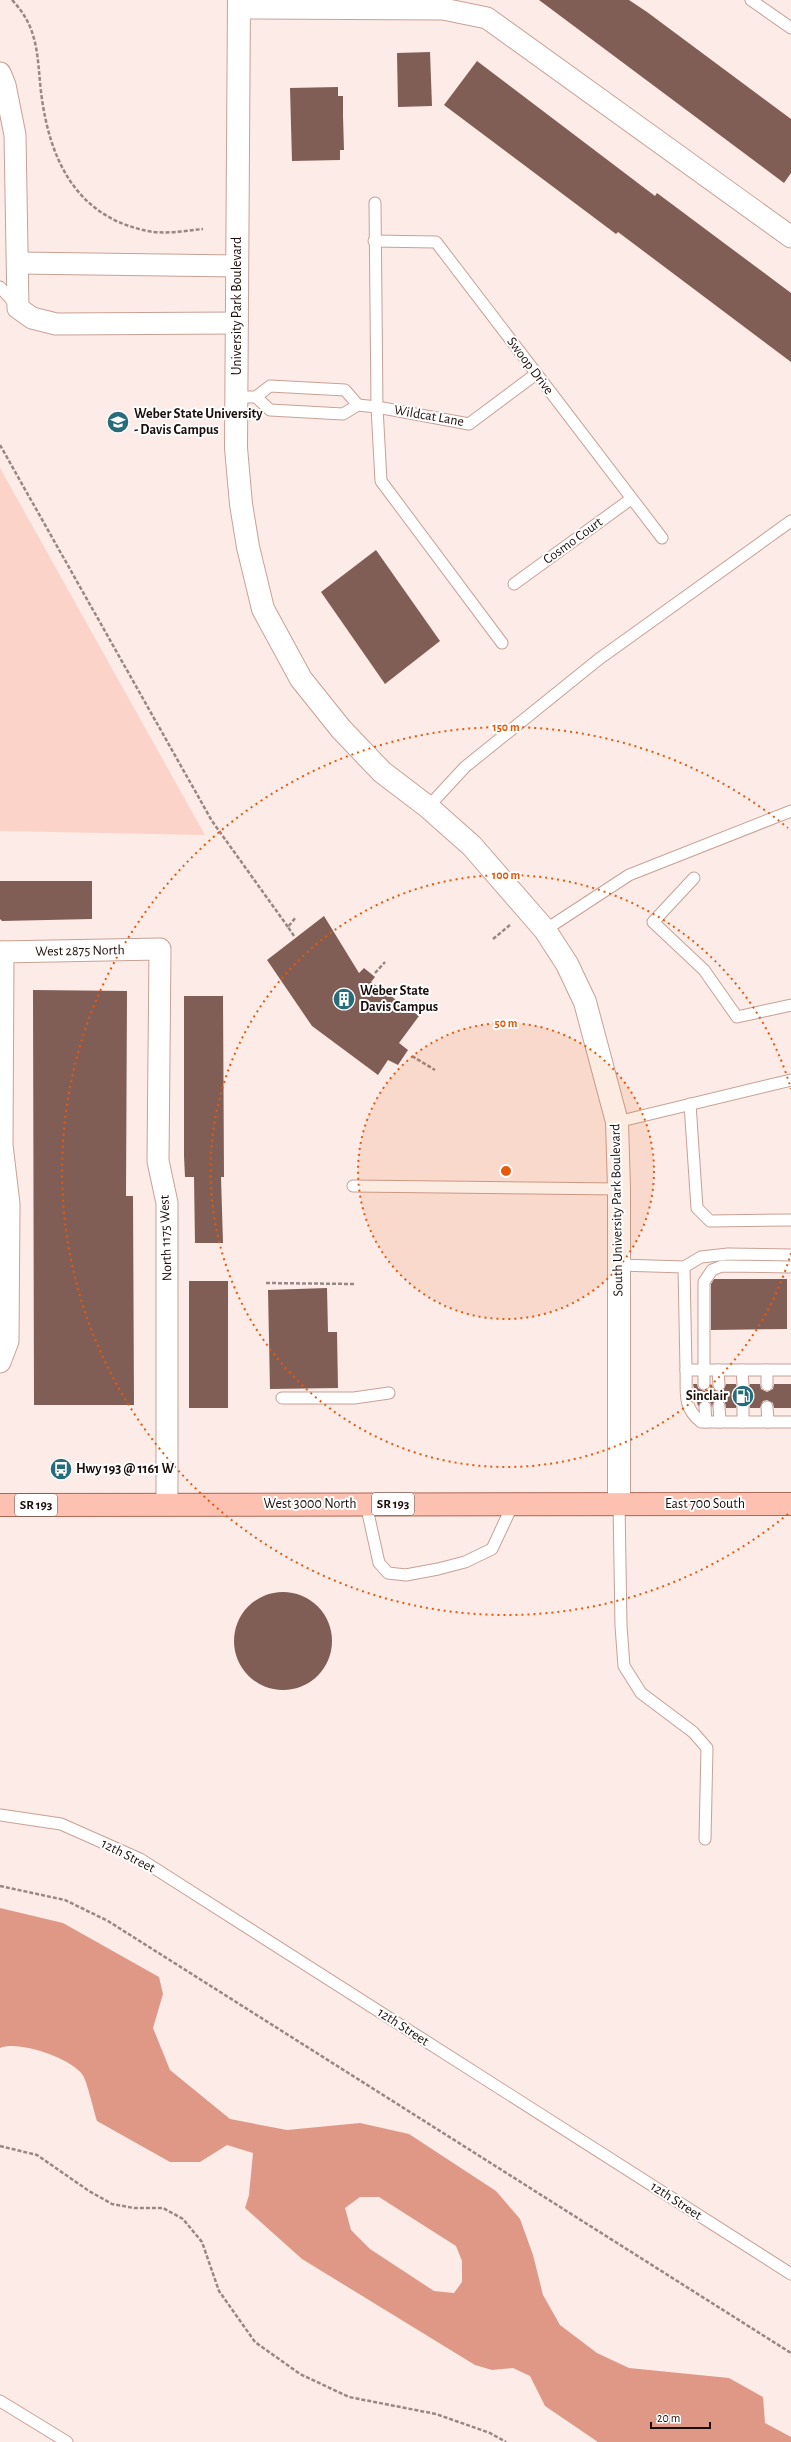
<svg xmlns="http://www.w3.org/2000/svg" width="791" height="2442" font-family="'Alegreya Sans',sans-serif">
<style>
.green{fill:#fcd3c8}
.water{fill:#df9886;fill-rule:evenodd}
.building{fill:#815e55}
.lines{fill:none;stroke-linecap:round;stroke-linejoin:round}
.service-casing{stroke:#c8a196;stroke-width:13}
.minor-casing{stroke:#c8a196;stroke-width:23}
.tertiary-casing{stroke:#c8a196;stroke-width:24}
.primary-casing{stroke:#ad6756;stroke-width:24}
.path{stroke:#978884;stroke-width:2.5;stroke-dasharray:4 2;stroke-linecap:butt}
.service{stroke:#fff;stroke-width:11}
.minor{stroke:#fff;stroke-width:21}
.tertiary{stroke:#fff;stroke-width:22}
.primary{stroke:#fdc1b2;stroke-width:22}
.ring{fill:none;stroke:#e8590c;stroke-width:2;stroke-dasharray:2 4}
.labels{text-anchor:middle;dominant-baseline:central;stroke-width:4;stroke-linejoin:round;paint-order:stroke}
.shield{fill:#fff;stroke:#605654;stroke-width:1}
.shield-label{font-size:13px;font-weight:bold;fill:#1c0e0b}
.street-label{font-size:14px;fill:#1c0e0b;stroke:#fff}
.poi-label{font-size:14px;font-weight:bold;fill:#1c0e0b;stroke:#fff;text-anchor:start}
.centre{fill:#e8590c;stroke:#fff;stroke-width:2}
.ring-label{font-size:12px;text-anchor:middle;font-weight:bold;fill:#e8590c;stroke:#fff;stroke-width:4;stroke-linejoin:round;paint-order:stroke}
</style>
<rect width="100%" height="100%" fill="#fcebe6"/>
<path class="green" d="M0,468l205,367 -205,-4z"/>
<path class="water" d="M0,1908l63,15 96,54 4,17 -10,34 17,42 60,49 57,11 73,-7 49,11 87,57 24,28 13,36 10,40 17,30 37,28 32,15 100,10 34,19 2,26 26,14v5h-193l-53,-36 -15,-30 -17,-8 -21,2 -17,-5 -173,-106 -57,-51 4,-13 4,-42 -26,-8 -27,17h-30l-73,-41c-3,-9 -10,-41 -15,-47 -12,-16 -64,-34 -82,-26zM360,2197h19l77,49 6,15v21l-8,11 -20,-2 -64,-42 -19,-19 -6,-22z"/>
<g class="building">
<path d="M539,0h90l18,12 144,107v54l-7,10z"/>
<path d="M430,52l2,54 -34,1 -1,-54z"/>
<path d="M477,61l178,135 2,-3 134,100v69l-173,-130 -2,2 -172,-129z"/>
<path d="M338,87v9h5v20l1,34h-4v10l-48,1 -2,-73z"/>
<path d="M376,550l64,91 -55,43 -64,-92z"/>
<path d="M0,881h92v38l-90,2 -2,-2z"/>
<path d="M324,916l35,57 5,-5 11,9 -4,5 48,34 -20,27 9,7 -10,15 -10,-5 -10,15 -66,-49 -45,-66z"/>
<path d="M33,990l94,1 -1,205h7l1,209h-100z"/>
<path d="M184,996h39l1,181h-3l2,66h-28l-1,-66h-9l-1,-21z"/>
<path d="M714,1279h73v50l-76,1v-46z"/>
<rect x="189" y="1281" width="39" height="127"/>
<path d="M327,1288l1,44h9l1,56 -68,1 -2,-99z"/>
<path d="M693,1384h4l1,4 6,3 4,-1 4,-6 1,5 6,3 4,-1 3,-7h10l1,5 6,3 4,-1 3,-7h10l1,5 6,3 6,-3 1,-5h17v24h-17l-1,-5 -6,-3 -4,1 -3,7h-10l-1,-6 -6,-3 -6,3 -1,6h-10l-1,-6 -6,-3 -6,4 -1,5 -1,-5 -6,-3 -7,6z"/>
<circle cx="283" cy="1641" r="49"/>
</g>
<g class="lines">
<g class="service-casing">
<g id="service">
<path d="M751,0l40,28"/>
<path d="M375,203l2,204 92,17 67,-50"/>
<path d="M374,241l62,1 226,296"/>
<path d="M0,287l17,19"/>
<path d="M236,397h20l14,-11 75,4 13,15"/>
<path d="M256,397l14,13 73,4 15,-9 19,2 4,74 121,162"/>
<path d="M514,584l117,-85"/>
<path d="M428,807l37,-40 134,-108 192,-138"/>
<path d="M694,878l-41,44 51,48 33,47 54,-12"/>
<path d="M545,930l84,-55 162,-64"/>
<path d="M690,1104l7,104 13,13 81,-1"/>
<path d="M617,1122l174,-42"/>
<path d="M353,1186l266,3"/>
<path d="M619,1265l65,2 2,103h105"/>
<path d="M684,1267l17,-10 27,-3 63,1"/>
<path d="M686,1370c1,22 -4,37 15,52h90"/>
<path d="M718,1370l1,15"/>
<path d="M742,1370l1,15"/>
<path d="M767,1370v15"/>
<path d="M704,1384v-102l8,-12 10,-4 69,1"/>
<path d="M282,1398h72l35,-5"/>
<path d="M719,1406l1,16"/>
<path d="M743,1406v16"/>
<path d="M705,1407l1,15"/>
<path d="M767,1407l1,15"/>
<path d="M619,1503l2,123 3,40 17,27 52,39 14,16 -2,91"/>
<path d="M366,1504l13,59 9,10 18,2 32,-6 27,-7 27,-13 21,-45"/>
<path d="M0,1815l61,9 79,35 651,415"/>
<path d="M0,2401l67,41"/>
</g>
</g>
<g class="minor-casing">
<g id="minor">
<path d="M239,8l204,1 44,9 304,219"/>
<path d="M0,73l5,12 10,50 3,173 14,10 24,6 181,-1"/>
<path d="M19,263l218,3"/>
<path d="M0,952l160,-3 -2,212 9,42v301"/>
<path d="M0,1362l8,-21 1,-137 -7,-59 1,-193"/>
</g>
</g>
<g class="tertiary-casing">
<path id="tertiary" d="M239,0l-3,448 5,56 7,43 15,62 38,70 40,50 41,43 46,35 44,39 73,84 22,34 18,38 32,120 2,67v314"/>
</g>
<g class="primary-casing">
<path id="primary" d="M0,1505l791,-1"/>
</g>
<g class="path">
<path d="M12,0c27,28 25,56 29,92 8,65 33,122 102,138 19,5 41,1 60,-1"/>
<path d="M0,445l212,376 76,106"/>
<path d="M294,936l-6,-9 8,-10"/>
<path d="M493,939l17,-14"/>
<path d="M375,973l10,-11"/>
<path d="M412,1056l23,14"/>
<path d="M266,1283l88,1"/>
<path d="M0,1886l65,14 43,21 683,432"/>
<path d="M0,2146l37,9 52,36 23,13 22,4h29l20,11 19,23 17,49 36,51 45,32 49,23 87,17 54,19 16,9"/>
</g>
<use href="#service" class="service"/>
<use href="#minor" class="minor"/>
<use href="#tertiary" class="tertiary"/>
<use href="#primary" class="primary"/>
</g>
<circle cx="506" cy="1171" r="148" fill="#e8590c" fill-opacity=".12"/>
<g class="ring">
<circle cx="506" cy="1171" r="148"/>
<path d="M791 1253A296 296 0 1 1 791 1089"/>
<path d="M788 1514A444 444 0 1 1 788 828"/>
</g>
<defs>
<g id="university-disc" transform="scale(1.15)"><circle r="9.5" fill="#276c7b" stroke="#fff"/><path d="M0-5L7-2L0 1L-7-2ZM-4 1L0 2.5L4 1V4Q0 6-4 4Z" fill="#fff"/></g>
<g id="building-disc" transform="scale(1.15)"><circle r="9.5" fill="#276c7b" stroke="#fff"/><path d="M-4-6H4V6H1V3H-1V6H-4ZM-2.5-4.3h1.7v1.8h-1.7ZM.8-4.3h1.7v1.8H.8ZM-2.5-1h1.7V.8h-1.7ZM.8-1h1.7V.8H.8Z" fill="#fff"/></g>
<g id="fuel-disc" transform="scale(1.15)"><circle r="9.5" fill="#276c7b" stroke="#fff"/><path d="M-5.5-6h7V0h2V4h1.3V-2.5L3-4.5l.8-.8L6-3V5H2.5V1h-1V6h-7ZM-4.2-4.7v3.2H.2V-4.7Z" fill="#fff"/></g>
<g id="bus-disc" transform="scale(1.15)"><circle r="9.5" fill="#276c7b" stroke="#fff"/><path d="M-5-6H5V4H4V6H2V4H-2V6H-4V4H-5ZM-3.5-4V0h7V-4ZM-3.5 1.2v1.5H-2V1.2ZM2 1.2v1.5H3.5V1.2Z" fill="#fff"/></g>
</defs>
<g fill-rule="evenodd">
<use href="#university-disc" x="118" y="422"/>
<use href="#building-disc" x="344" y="999"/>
<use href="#fuel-disc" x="743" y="1396"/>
<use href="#bus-disc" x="61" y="1469"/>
</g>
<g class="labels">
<g class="shield">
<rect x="372" y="1493" width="42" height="22" rx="3"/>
<rect x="15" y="1494" width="42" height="22" rx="3"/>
</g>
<g class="shield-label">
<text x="393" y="1504">SR 193</text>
<text x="36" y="1505">SR 193</text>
</g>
<g class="street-label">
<text transform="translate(237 306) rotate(-90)">University Park Boulevard</text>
<text transform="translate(530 366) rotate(53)">Swoop Drive</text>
<text transform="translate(429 416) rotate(10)">Wildcat Lane</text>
<text transform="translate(573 541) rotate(-36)">Cosmo Court</text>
<text transform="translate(80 951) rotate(-1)">West 2875 North</text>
<text transform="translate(617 1210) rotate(-91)">South University Park Boulevard</text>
<text transform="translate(166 1238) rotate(-92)">North 1175 West</text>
<text x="310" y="1504">West 3000 North</text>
<text x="705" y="1504">East 700 South</text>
<text transform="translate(128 1856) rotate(27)">12th Street</text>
<text transform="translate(403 2027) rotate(33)">12th Street</text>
<text transform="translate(676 2201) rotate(33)">12th Street</text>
</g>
<g class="poi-label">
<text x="134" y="414">Weber State University<tspan x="134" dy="16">- Davis Campus</tspan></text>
<text x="360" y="991">Weber State<tspan x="360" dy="16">Davis Campus</tspan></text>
<text x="728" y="1396" text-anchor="end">Sinclair</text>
<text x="76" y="1469">Hwy 193 @ 1161 W</text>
</g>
</g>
<circle cx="506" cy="1171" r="6" class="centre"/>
<g class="ring-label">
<text x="506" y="731">150 m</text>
<text x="506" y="879">100 m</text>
<text x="506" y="1027">50 m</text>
</g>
<path d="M651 2422v6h59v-6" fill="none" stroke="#1c0e0b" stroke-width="2"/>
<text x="657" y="2422" font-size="12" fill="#1c0e0b" stroke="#ffffff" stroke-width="3" paint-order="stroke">20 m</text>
</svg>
